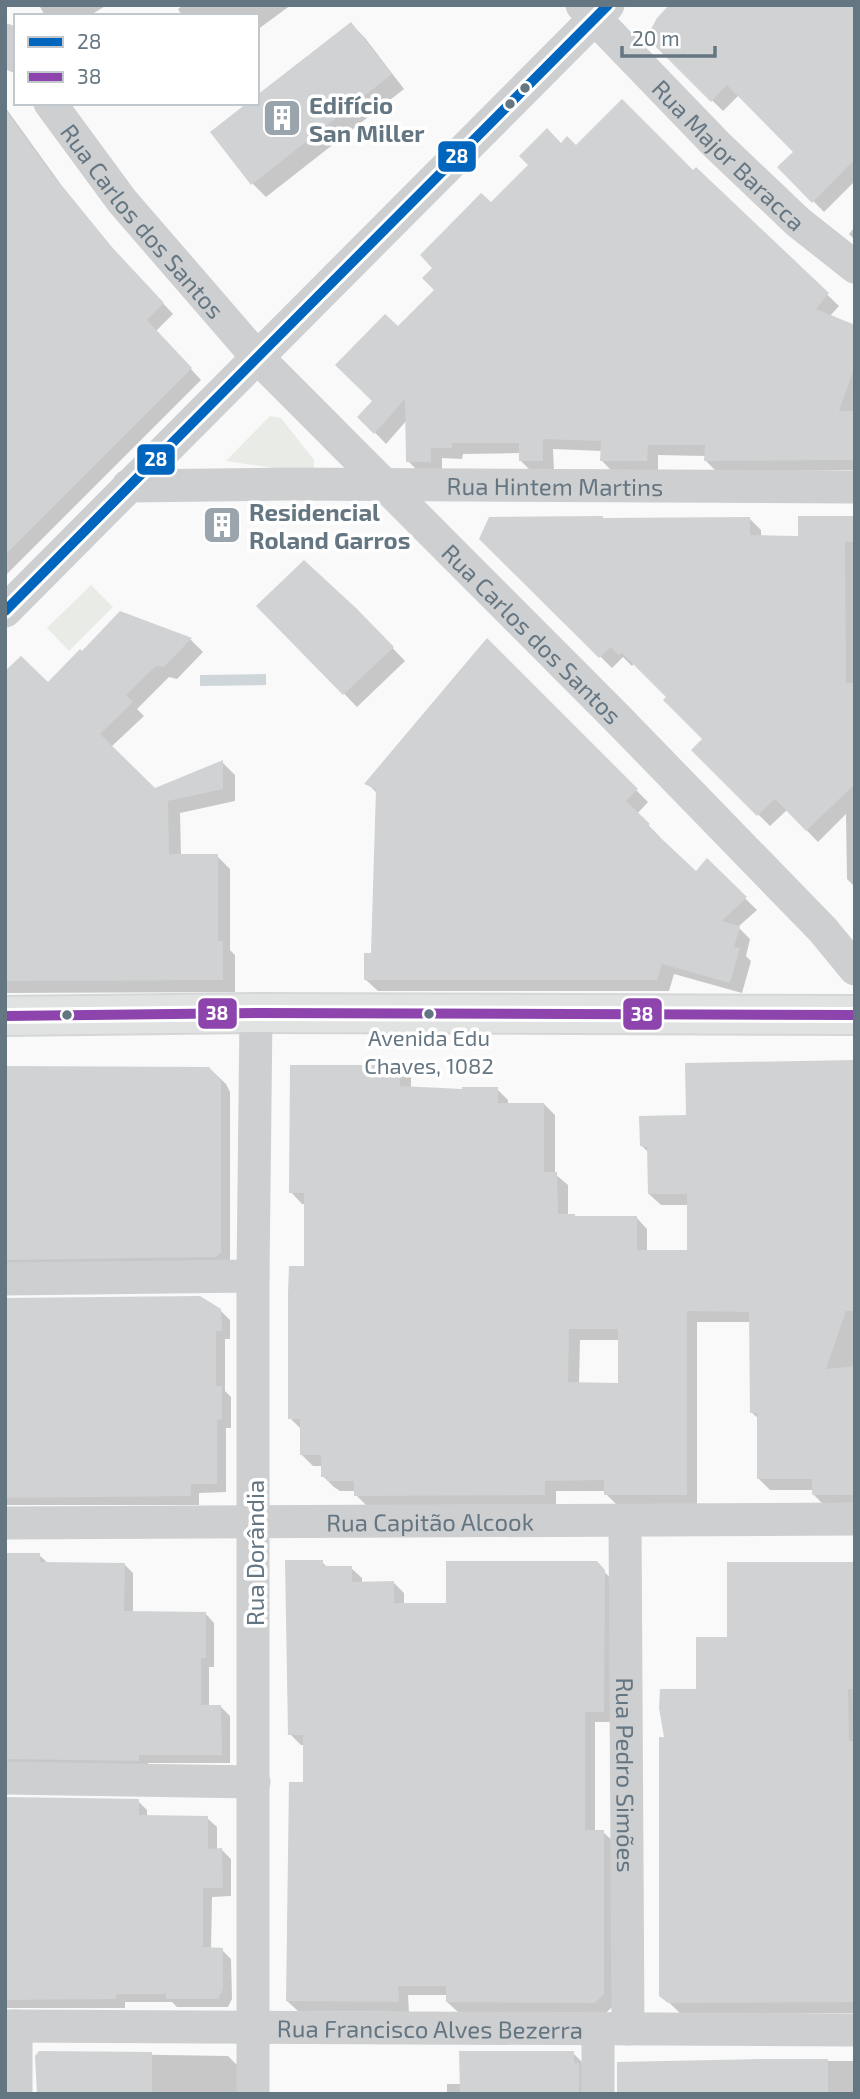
<svg xmlns="http://www.w3.org/2000/svg" width="860" height="2099" font-family="'Exo 2',sans-serif">
<style>
.green{fill:#e8ebe6}
.water{fill:#ced6d9}
.shadow{fill:#0003;fill-rule:evenodd}
.building{fill:#d0d2d3;fill-rule:evenodd}
.lines{fill:none;stroke-linecap:round;stroke-linejoin:round}
.major-casing{stroke:#d5d6d7;stroke-width:42}
.minor{stroke:#cecfd0;stroke-width:33}
.major{stroke:#e1e2e2;stroke-width:38}
.bus-1-casing{stroke:#fff;stroke-width:16}
.bus-2-casing{stroke:#fff;stroke-width:16}
.bus-1{stroke:#0065bd;stroke-width:10}
.bus-2{stroke:#8e44ad;stroke-width:10}
.bus-dot{fill:#657683;stroke:#fff;stroke-width:2.5}
.labels{text-anchor:middle;dominant-baseline:central;stroke-width:7;stroke-linejoin:round;paint-order:stroke}
.bus-label{font-size:22px;fill:#657683;stroke:#fff}
.poi-label{font-size:24px;font-weight:bold;fill:#657683;stroke:#fff;text-anchor:start}
.street-label{font-size:24px;fill:#657683;stroke:#fff}
.line-badge{stroke:#fff;stroke-width:2.5}
.badge-label{font-size:19px;text-anchor:middle;font-weight:bold;fill:#fff}
</style>
<rect width="100%" height="100%" fill="#f9f9f9"/>
<g class="green">
<path d="M270,416l11,2 33,42v7l-6,6 -82,-12z"/>
<path d="M91,585l22,22 -44,44 -22,-23z"/>
</g>
<path class="water" d="M266,674v11l-66,1v-11z"/>
<g class="shadow">
<path d="M39,5h68l-18,11h-44z"/>
<path d="M184,5h107l-34,25v-14h-75l-4,-7z"/>
<path d="M855,5v176l-31,31 -44,-45 15,-15 -56,-57 -16,16 -65,-64z"/>
<path d="M351,24l14,14 39,51 -138,108 -14,-14 5,-80z"/>
<path d="M5,107l57,79 57,70 54,58 -17,17 45,49 -196,196z"/>
<path d="M561,145l132,28 3,-4 143,137 -9,10 25,11v143l-138,2 -11,-11v-5l-48,-1v17h-45l-11,-11v-10l-49,-2 1,23h-22l-11,-11v-8l-58,1 -1,5 -20,-1v14h-23l-11,-11 -1,-41 -21,24 -26,-27 14,-15 24,-73 39,-38 54,-86z"/>
<path d="M855,227v13l-6,-6z"/>
<path d="M855,518v369l-8,-8 -1,-65 -28,28 -31,-32 -17,16 -77,-76 11,-11 -36,-42 -34,-34 -2,3 -9,-9 -11,11 -131,-130 269,-19 11,11v7h38z"/>
<path d="M259,606l96,3 50,52 -48,46z"/>
<path d="M120,613l71,27 12,12 -26,27 -8,-2 -32,32 7,7 -33,31 44,43 67,-28 13,13v26l-55,12 1,43h36l13,13v81l5,5v37l-230,1v-320l43,12 34,-31z"/>
<path d="M487,641l161,161 -11,12 23,23 -1,2 37,35 11,-13 50,49 -19,17 12,12 -4,17 5,5 -9,32 -68,-19 -5,17h-291l-12,-11 7,-26 5,-160 -11,-11z"/>
<path d="M855,1062v444h-30l-11,-11v-5h-44l-11,-11v-60l-8,-7v-90h-54v183h-80l-11,-11v-3h-50v15h-189l-11,-11v-4h-16l-6,-4 -11,-11v-10h-10l-12,-12v-25l-11,-11 16,-150v-64h-4l-11,-12 108,-125 12,11v10l53,3 33,-2 11,11v4h36l11,11v59l13,11v31l9,2 59,-1 11,12v23h42v-47h-28l-12,-11v-41l-7,-7 46,-30zM580,1340h40v45l-41,-1z"/>
<path d="M5,1068h204l17,16 4,8v170l-225,9z"/>
<path d="M5,1300l215,10 10,10v19h-5v52l6,6v31h-5v64l-27,1v12h-194z"/>
<path d="M5,1555h34l10,9h75l9,9v40h72l9,10v44h-5v40h12l9,9v47h-82v6l-143,1z"/>
<path d="M322,1562l6,6h23l11,10v5l31,-1 11,11v12h44l148,-42 19,20 -1,139h-19v110h8l11,10v163l-8,8 -148,-1 -11,-10v-7h-39l1,17 -111,-1 -11,-10 18,-217v-39h-4l-11,-11z"/>
<path d="M855,1564v449l-174,1 -20,-19 5,-256 63,-100z"/>
<path d="M5,1799l133,2 9,9v7l60,1 10,9v23h5l9,9v37l-19,1 -1,52 11,1 9,9 1,40 -4,8h-51l-5,-5h-47v6h-120z"/>
<path d="M40,2053l188,3 13,13v25h-204z"/>
<path d="M573,2053l12,12 5,29h-143v-10h15z"/>
<path d="M752,2061h103v33h-236z"/>
</g>
<g class="building">
<path d="M669,5h186v154l-43,44 -35,-36 16,-15 -66,-67 -16,17 -54,-54 -5,-6 -2,-11 7,-13z"/>
<path d="M351,22l41,52 -141,111 -41,-53 37,-29h10v-8z"/>
<path d="M622,99l71,71 3,-3 133,126 -13,16 39,16v41l-16,45h16v49l-151,1 1,-16h-57l-1,16h-47l1,-20 -58,-2v22h-24v-18h-67v5h-21v14h-25l-1,-63 -31,35 -17,-17 15,-16 -37,-36 50,-51 13,12 36,-36 -12,-12 10,-10 -12,-13 61,-62 10,9 37,-37 -9,-9 28,-28 14,15 6,-7 9,9z"/>
<path d="M5,109l47,65 57,70 55,59 -17,17 45,48 -187,187z"/>
<path d="M603,516v2l147,-1v18l48,1v-20h57v26h-10l1,141h9v101l-49,47 -31,-32 -18,17 -66,-66 11,-11 -39,-39 3,-3 -44,-44 -3,2 -8,-8 -12,11 -120,-119 10,-22z"/>
<path d="M304,560l52,48 38,39 -51,48 -87,-89z"/>
<path d="M120,611l72,27 -28,29 -8,-1 -30,29 7,7 -33,32 55,54 68,-28v29l-55,12 1,53h49v87h5v39l-218,1v-310l16,-15 27,26 32,-33 2,2z"/>
<path d="M487,638l151,151 -12,12 24,23 -2,2 48,45 11,-13 40,39 -25,24 18,5 -6,21 6,1 -10,35 -68,-19 -5,16h-293v-27h7l5,-164 -12,-5z"/>
<path d="M855,1060v251h-9l-20,58 29,-3v129h-43v-16h-55v-66h-7l-1,-101 -62,-1v184h-83v-15l-59,1v14l-191,1v-15h-27v-4h-6v-22h-21v-36h-12v-126l1,-27h15v-73h-15l1,-128h110v21l62,3v-2h36v16h46v69h13l1,42h17v2h62v34h50v-56h-39l-1,-47 -7,-1 -1,-30 47,-1 -1,-52zM569,1329h49v54l-50,-1z"/>
<path d="M5,1066l204,1 12,14v171l-5,5 -211,3z"/>
<path d="M200,1296l21,13 1,22h-6v55h6v33l-5,1v64h-26v12l-186,2v-200z"/>
<path d="M5,1553h35v9l85,1 -1,48 82,1v46h-5v47h20l1,50h-83v6l-134,-2z"/>
<path d="M285,1560h38v6h29v16l42,-1v22h52v-42h151l8,9 -1,142h-19v118h19v164l-9,9 -149,-1v-16h-48l1,16 -113,-1 3,-219h14v-47h-15z"/>
<path d="M727,1562h128v127h-7l1,52h6v261l-187,1 -9,-7v-259h5l-5,-29 1,-19h36v-52h31z"/>
<path d="M5,1797l134,2v16l69,1v33l14,-1 1,40h-20v59l20,1v41l-5,10h-52v-5h-50v5l-111,1z"/>
<path d="M39,2051l113,1v42h-115l-2,-38z"/>
<path d="M459,2051h115v12h5v31h-119z"/>
<path d="M763,2059h65v35h-211v-32z"/>
</g>
<g class="lines">
<g class="major-casing">
<path id="major" d="M5,1016l251,-3 599,2"/>
</g>
<g class="minor">
<path id="s1" d="M582,5l135,140 81,77 57,45"/>
<path d="M5,40l11,16"/>
<path id="s2" d="M50,103l72,98 135,156 358,359 208,214 32,39"/>
<path id="s3" d="M128,486l160,-2 567,3"/>
<path d="M5,611l603,-606"/>
<path d="M5,1279l248,-3"/>
<path id="s4" d="M625,1521l3,508"/>
<path id="s5" d="M5,1523l850,-4"/>
<path d="M5,1778l249,4"/>
<path id="s6" d="M5,2026l850,4"/>
<path d="M16,2094v-68"/>
<path d="M253,2094v-818l3,-263"/>
<path d="M598,2094v-65"/>
</g>
<use href="#major" class="major"/>
<g class="bus-1-casing">
<path id="bus-1" d="M5,611l603,-606"/>
</g>
<g class="bus-2-casing">
<path id="bus-2" d="M5,1016l251,-3 599,2"/>
</g>
<use href="#bus-1" class="bus-1"/>
<use href="#bus-2" class="bus-2"/>
</g>
<defs>
<g id="building-square" transform="scale(2.0125)"><rect x="-9" y="-9" width="18" height="18" rx="4" fill="#99a4ac" stroke="#fff"/><path d="M-4-6H4V6H1V3H-1V6H-4ZM-2.5-4.3h1.7v1.8h-1.7ZM.8-4.3h1.7v1.8H.8ZM-2.5-1h1.7V.8h-1.7ZM.8-1h1.7V.8H.8Z" fill="#fff"/></g>
</defs>
<g fill-rule="evenodd">
<use href="#building-square" x="282" y="118"/>
<use href="#building-square" x="222" y="525"/>
</g>
<g class="bus-dot">
<circle cx="525" cy="88" r="6"/>
<circle cx="510" cy="104" r="6"/>
<circle cx="429" cy="1014" r="6"/>
<circle cx="67" cy="1015" r="6"/>
</g>
<g class="labels">
<g class="bus-label">
<text x="429" y="1037">Avenida Edu<tspan x="429" dy="28">Chaves, 1082</tspan></text>
</g>
<g class="poi-label">
<text x="309" y="104">Edifício<tspan x="309" dy="28">San Miller</tspan></text>
<text x="249" y="511">Residencial<tspan x="249" dy="28">Roland Garros</tspan></text>
</g>
<g class="street-label">
<text stroke="none"><textPath href="#s1" startOffset="210">Rua Major Baracca</textPath></text>
<text stroke="none"><textPath href="#s2" startOffset="150">Rua Carlos dos Santos</textPath></text>
<text stroke="none"><textPath href="#s3" startOffset="427">Rua Hintem Martins</textPath></text>
<text stroke="none"><textPath href="#s2" startOffset="718">Rua Carlos dos Santos</textPath></text>
<text stroke="none"><textPath href="#s5" startOffset="425">Rua Capitão Alcook</textPath></text>
<text transform="translate(254 1553) rotate(-90)">Rua Dorândia</text>
<text stroke="none"><textPath href="#s4" startOffset="254">Rua Pedro Simões</textPath></text>
<text stroke="none"><textPath href="#s6" startOffset="425">Rua Francisco Alves Bezerra</textPath></text>
</g>
</g>
<g class="line-badge">
<rect x="437" y="140" width="40" height="33" rx="7" fill="#0065bd"/>
<rect x="136" y="443" width="40" height="33" rx="7" fill="#0065bd"/>
<rect x="197" y="997" width="41" height="33" rx="7" fill="#8e44ad"/>
<rect x="622" y="997" width="41" height="34" rx="7" fill="#8e44ad"/>
</g>
<g class="badge-label">
<text x="457" y="163">28</text>
<text x="156" y="466">28</text>
<text x="217" y="1020">38</text>
<text x="642" y="1021">38</text>
</g>
<rect width="860" height="2099" fill="none" stroke="#657683" stroke-width="14"/>
<rect x="14" y="14" width="245" height="91" fill="#ffffff" stroke="#c1c8cd" stroke-width="2"/>
<rect x="28" y="37" width="35" height="10" fill="#0065bd" stroke="#c1c8cd" stroke-width="2"/>
<text x="77" y="49" font-size="21" fill="#657683">28</text>
<rect x="28" y="72" width="35" height="10" fill="#8e44ad" stroke="#c1c8cd" stroke-width="2"/>
<text x="77" y="84" font-size="21" fill="#657683">38</text>
<path d="M622 46v10h93v-10" fill="none" stroke="#657683" stroke-width="3.5"/>
<text x="632" y="46" font-size="21" fill="#657683" stroke="#ffffff" stroke-width="5" paint-order="stroke">20 m</text>
</svg>
